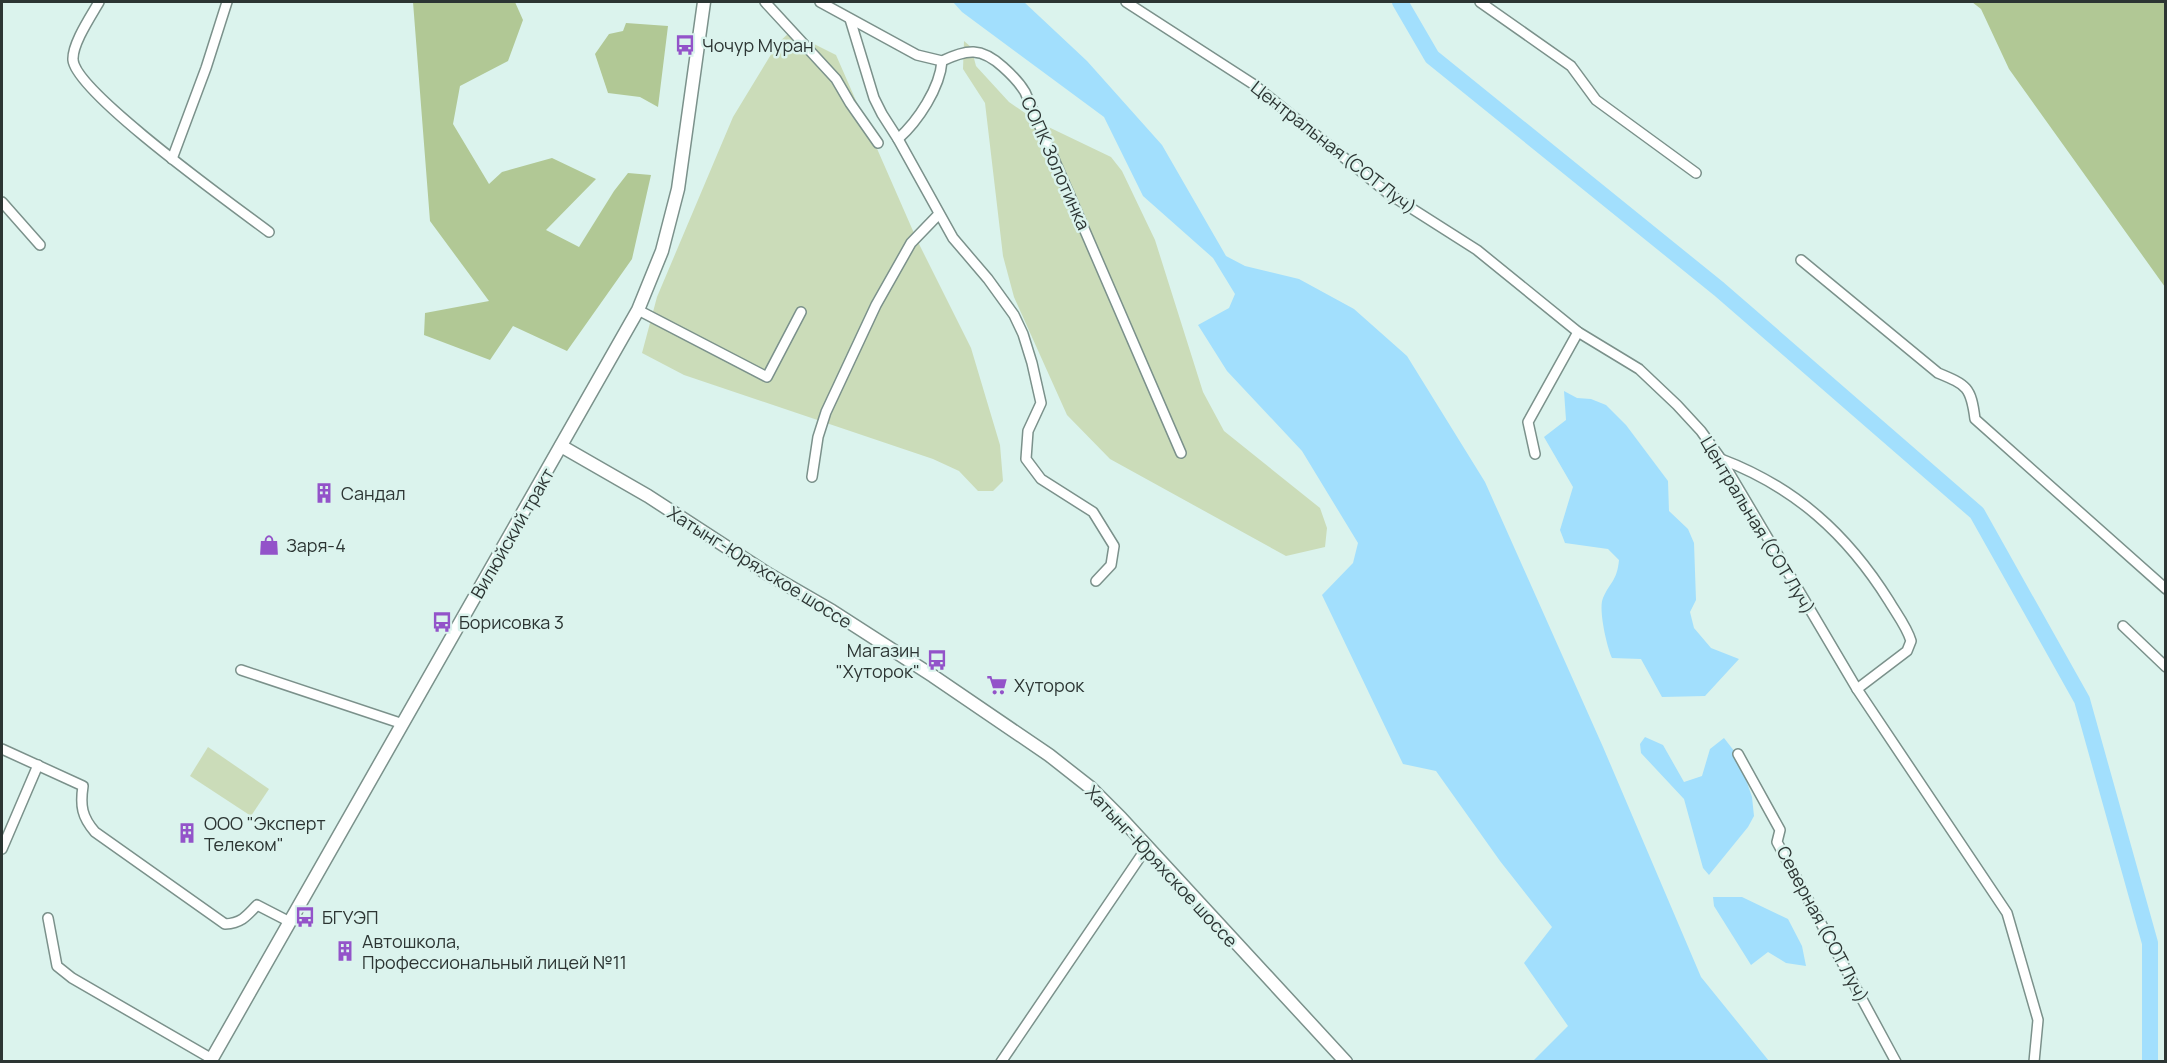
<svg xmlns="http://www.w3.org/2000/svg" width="2167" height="1063" font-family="Manrope,sans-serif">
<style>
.green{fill:#cbdcb9}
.forest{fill:#b1c895}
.water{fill:#a2dffd}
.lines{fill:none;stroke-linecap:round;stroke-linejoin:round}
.river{stroke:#a2dffd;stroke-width:16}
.minor-casing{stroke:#7b918b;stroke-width:12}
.major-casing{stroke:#7b918b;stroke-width:15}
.minor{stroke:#fff;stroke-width:9}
.major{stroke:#fff;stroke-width:12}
.labels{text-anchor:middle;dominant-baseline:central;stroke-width:5;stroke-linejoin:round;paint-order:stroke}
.poi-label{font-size:18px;fill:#2c3533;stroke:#dbf3ed;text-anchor:start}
.street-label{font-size:18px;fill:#2c3533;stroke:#dbf3ed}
</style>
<rect width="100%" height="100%" fill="#dbf3ed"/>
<g class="green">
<path d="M790,32l46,23 81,185 54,108 29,97 3,36 -10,10h-15l-19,-20 -26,-12 -249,-84 -42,-22 15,-56 76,-180 45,-74z"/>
<path d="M964,41l7,6 5,19 33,36 29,20 73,35 11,14 33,69 48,152 21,39 96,77 7,20 -2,19 -39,9 -176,-97 -43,-44 -53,-118 -11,-41 -18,-153 -22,-34z"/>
<path d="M208,747l61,42 -18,27 -61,-40z"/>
</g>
<g class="forest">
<path d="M413,2h102l8,18 -15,41 -48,25 -7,38 36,60 13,-12 50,-14 44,21 -50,51 33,17 35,-56 14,-18 23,2 -19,84 -65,92 -54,-25 -23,34 -66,-25 1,-22 64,-12 -59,-80z"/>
<path d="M1972,2h193v285l-156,-218 -28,-60z"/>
<path d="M626,23l42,3 -10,81 -18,-10 -32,-4 -13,-39 14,-20 14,-3z"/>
</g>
<g class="water">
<path d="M953,2h71l63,59 75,84 64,111 19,10 54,13 55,30 53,47 78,126 118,265 98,230 68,84h-236l35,-35 -44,-63 28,-36 -52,-66 -64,-90 -33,-7 -81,-169 31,-32 5,-20 -56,-92 -75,-80 -29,-46 31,-17 6,-14 -22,-36 -70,-62 -39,-79 -142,-105z"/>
<path d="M1564,391l13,7 14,1 15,6 20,20 42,56 1,30 19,18 6,14 2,57 -6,12 4,16 17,20 28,11 -34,37 -43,1 -21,-38 -29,-1c-5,-11 -14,-49 -9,-60 7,-16 14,-17 16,-38l-11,-11 -43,-6 -5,-13 13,-43 -29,-50 22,-17z"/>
<path d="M1645,737l18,8 21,37 18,-6 8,-27 14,-11 14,18 14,41 2,19 -6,11 -39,48 -6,-7 -19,-69 -43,-46 -1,-9z"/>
<path d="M1713,897h29l46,22 14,27 4,20 -20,-3 -18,-11 -17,13 -37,-59z"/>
</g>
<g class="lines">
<path class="river" d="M1400,2l32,55 287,232 258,224 105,187 68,243v119"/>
<g class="minor-casing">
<g id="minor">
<path d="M99,2c-8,14 -27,42 -26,58 3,33 163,147 196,172"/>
<path d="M765,2l71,77 14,24 28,40"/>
<path d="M820,2l97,53 25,6c25,-12 39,-14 61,6 9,8 16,15 22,25l156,361"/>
<path d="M1126,2l127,82 136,110 88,56 101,82 61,37 38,36 24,26 20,28 136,230 150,224 31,107 -4,42"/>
<path d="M1480,2l91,64 25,34 100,73"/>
<path d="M850,19l24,79 8,16 16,25 55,99 35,41 26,36 9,19 9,29 9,40 -13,28 -2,28 15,20 52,33 21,34 -3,19 -15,16"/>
<path d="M898,139c20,-18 42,-51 44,-78"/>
<path d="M172,159l34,-91 21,-66"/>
<path d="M2,202l38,43"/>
<path d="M1801,260l137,113c29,12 33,14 37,46l191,170"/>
<path d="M638,310l129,67 34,-65"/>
<path d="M1535,454l-7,-32 50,-90"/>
<path d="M1721,459c74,28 126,75 168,142 7,12 18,26 22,40l-4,10 -50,38"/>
<path d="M812,477l6,-40 8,-25 50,-107 35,-62 28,-29"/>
<path d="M2123,626l43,41"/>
<path d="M241,670l162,54"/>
<path d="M2,749l81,37c-3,20 -1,31 12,46l130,92c16,-1 21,-7 32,-19l33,17"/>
<path d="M1738,754l42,76 -3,12 119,220"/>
<path d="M2,849l36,-84"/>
<path d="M48,918l9,48 15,12 140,81"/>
<path d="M1001,1062l146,-215"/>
</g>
</g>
<g class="major-casing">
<g id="major">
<path d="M561,446l87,50 120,78 64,37 101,65 116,79 42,33 30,30 225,244"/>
<path d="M210,1062l428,-752 24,-59 16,-62 26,-187"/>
</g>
</g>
<use href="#minor" class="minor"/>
<use href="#major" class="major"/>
</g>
<defs>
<g id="bus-bare" transform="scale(1.62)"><path d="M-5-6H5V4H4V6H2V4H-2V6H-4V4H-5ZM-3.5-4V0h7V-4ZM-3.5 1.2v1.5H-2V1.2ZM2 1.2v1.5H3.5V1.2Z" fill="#9353c9" stroke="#dbf3ed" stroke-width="2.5" paint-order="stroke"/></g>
<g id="building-bare" transform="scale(1.62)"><path d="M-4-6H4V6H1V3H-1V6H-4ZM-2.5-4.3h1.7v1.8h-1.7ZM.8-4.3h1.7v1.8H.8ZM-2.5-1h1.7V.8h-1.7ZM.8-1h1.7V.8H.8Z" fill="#9353c9" stroke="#dbf3ed" stroke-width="2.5" paint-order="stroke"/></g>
<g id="shop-bare" transform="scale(1.62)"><path d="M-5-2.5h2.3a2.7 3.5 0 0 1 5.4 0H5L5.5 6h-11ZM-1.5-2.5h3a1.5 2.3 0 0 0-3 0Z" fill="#9353c9" stroke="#dbf3ed" stroke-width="2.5" paint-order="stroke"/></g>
<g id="supermarket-bare" transform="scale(1.62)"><path d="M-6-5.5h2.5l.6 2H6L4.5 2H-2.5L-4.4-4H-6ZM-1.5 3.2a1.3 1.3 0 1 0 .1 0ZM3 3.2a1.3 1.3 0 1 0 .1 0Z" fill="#9353c9" stroke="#dbf3ed" stroke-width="2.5" paint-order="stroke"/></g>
</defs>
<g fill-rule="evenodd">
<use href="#bus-bare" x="685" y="45"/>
<use href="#building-bare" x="324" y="493"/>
<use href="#shop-bare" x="269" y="545"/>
<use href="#bus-bare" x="442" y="622"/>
<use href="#bus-bare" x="937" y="660"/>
<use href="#supermarket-bare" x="997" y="685"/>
<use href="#building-bare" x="187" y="833"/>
<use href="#bus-bare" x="305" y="917"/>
<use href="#building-bare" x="345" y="951"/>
</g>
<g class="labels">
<g class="poi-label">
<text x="702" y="45">Чочур Муран</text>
<text x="341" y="493">Сандал</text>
<text x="286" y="545">Заря-4</text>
<text x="459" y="622">Борисовка 3</text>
<text x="920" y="650" text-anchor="end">Магазин<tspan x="920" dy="21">"Хуторок"</tspan></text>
<text x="1014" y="685">Хуторок</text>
<text x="204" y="823">ООО "Эксперт<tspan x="204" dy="21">Телеком"</tspan></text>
<text x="322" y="917">БГУЭП</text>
<text x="362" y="941">Автошкола,<tspan x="362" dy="21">Профессиональный лицей №11</tspan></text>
</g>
<g class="street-label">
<text transform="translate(1334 147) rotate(38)">Центральная (СОТ Луч)</text>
<text transform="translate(1056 163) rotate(66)">СОПК Золотинка</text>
<text transform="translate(1758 525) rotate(59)">Центральная (СОТ Луч)</text>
<text transform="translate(512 533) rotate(-60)">Вилюйский тракт</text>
<text transform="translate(760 567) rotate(32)">Хатынг-Юряхское шоссе</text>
<text transform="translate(1162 866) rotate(47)">Хатынг-Юряхское шоссе</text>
<text transform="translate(1823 924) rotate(62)">Северная (СОТ Луч)</text>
</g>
</g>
<rect width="2167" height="1063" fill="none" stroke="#2c3533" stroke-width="6"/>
</svg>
